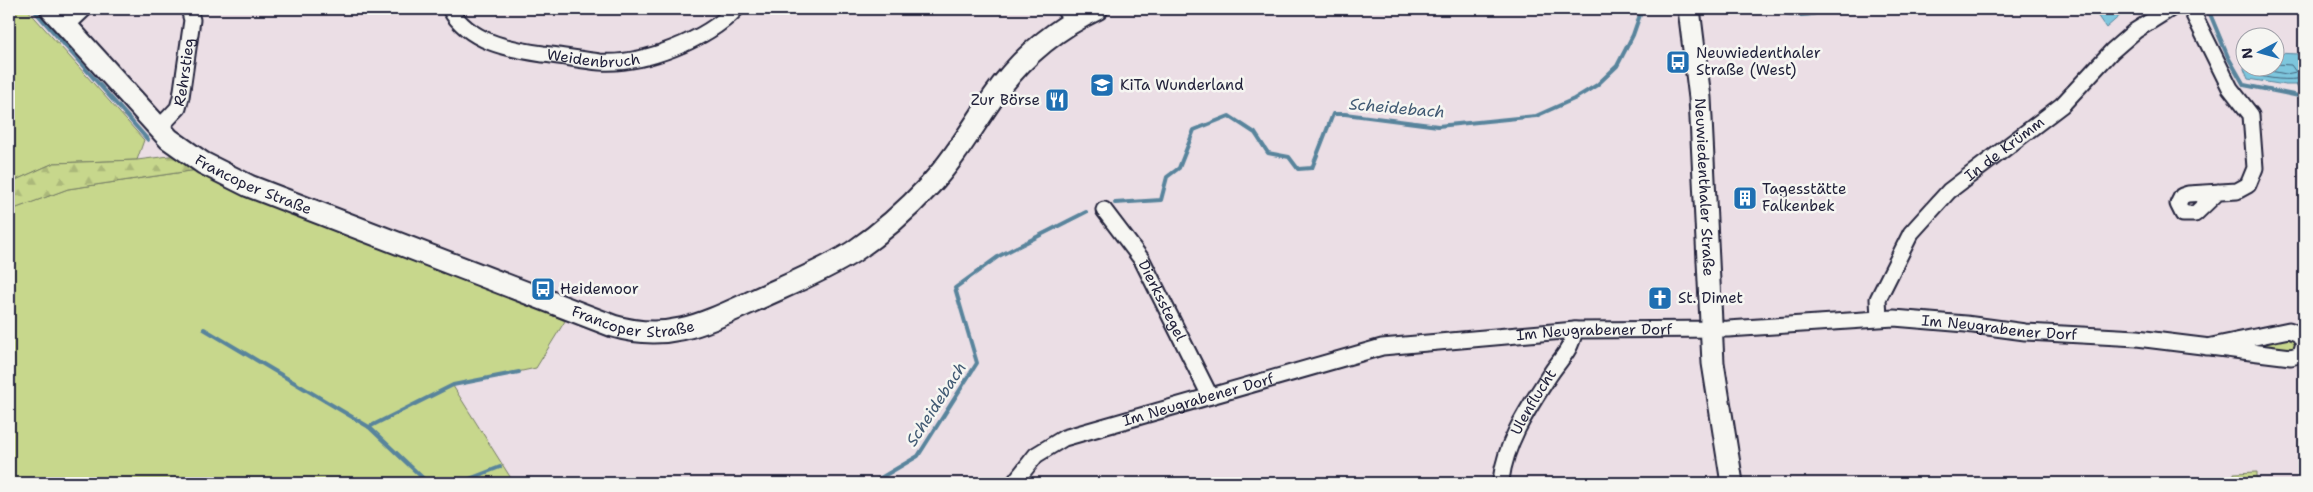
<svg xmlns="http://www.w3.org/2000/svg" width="2313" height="492" font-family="'Shantell Sans',sans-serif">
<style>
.green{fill:#c7d78c;stroke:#747c64}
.forest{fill:url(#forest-firs);stroke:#747c64}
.water{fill:#7dc6dd;stroke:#59849c}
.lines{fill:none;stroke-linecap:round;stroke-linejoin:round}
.shore{stroke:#46647c;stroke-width:1}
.stream{stroke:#59849c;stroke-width:4}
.street-casing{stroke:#22223b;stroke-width:19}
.secondary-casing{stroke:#22223b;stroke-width:25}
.street{stroke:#f6f6f2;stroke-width:15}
.secondary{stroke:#f6f6f2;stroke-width:21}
.labels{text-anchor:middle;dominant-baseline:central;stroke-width:5;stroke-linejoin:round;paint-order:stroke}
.poi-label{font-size:15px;fill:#22223b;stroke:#f6f6f2;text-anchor:start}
.street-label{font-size:15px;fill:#22223b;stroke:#f6f6f2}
.water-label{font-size:16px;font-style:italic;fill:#425b74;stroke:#f6f6f2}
</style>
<defs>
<pattern id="forest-firs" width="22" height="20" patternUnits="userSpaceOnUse" patternTransform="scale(1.25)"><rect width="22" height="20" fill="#c7d78c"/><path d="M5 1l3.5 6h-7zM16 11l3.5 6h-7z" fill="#abb87a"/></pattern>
</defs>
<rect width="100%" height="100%" fill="#ebdee5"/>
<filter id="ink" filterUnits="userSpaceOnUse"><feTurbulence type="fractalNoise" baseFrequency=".02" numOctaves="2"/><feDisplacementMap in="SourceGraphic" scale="10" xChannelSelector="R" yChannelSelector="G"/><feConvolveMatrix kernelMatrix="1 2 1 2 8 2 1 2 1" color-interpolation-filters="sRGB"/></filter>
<g filter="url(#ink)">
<g class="green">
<path d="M9,9h18l117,131 -7,20 -83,3 -45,20z"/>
<path d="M197,170l143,50 225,101 -29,47 -83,18 61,97h-505v-270l4,-4 55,-20z"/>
<path d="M2294,335l3,12 -6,4 -46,-6z"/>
<path d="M2257,472v11h-23v-10z"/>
</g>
<path class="forest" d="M177,155l20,15 -129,19 -54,20 -5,4v-30l45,-20 83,-3z"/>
<g class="water">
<path d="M2121,10l2,3 -17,15 -9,-13z"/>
<path d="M2276,53l22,1c6,10 10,21 3,31h-16l-37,-6 -4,-10 1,-11 1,10h30z"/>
</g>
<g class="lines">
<g class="shore">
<path d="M2249,68l3,6c18,5 35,7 52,4"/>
<path d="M2255,68l31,6 10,-2 -5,-7 -15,-1"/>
</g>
<g class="stream">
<path d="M33,9l115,131"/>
<path d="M1771,9c22,7 36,9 57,0"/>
<path d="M2208,9l20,48 16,28 60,12"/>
<path d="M2298,85l5,11"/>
<path d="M1115,203l46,-3 6,-23 12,-9 15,-38 35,-14 26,17 13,20 21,4 9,12 14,-1 21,-54h12l93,12 98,-10 38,-17 23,-14 20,-19 16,-31 9,-26"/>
<path d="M204,329l165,98 59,56"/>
<path d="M369,427l84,-42 66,-13"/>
<path d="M459,483l41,-16"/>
<path d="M872,483l46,-27 59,-93 -22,-75 44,-32 87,-44"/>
</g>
<g class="street-casing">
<g id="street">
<path id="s1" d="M450,9c19,33 58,40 93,45 19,2 38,6 57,8 44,3 106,-22 136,-53"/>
<path d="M1064,9l9,11"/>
<path d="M2191,9l39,79 21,27 4,53 -7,17 -11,6 -49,3 -6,2 -4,8 5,10h12l23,-22"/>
<path d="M66,26l18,-17"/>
<path id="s2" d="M159,128l19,-20 3,-11 11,-77 -3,-11"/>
<path id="s3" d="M1104,210l38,50 68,136"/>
<path id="s4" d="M1879,318l-1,-19 33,-66 38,-42 113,-86 50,-54 23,-20 35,-22"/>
<path id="s5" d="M1501,480c5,-39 27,-71 48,-104 13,-20 20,-22 26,-46"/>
<path id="s6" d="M1014,483l22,-28 28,-17 318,-91 193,-17 153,-1 166,-11 72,6 59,8 112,6 154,19 10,-3 3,-11 -5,-9 -10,-4 -82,17"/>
</g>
</g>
<g class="secondary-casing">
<g id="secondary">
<path id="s7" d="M51,9l118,130 34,24 46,23 364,140c54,16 90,-2 138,-24 34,-16 70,-30 102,-50 28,-19 54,-42 77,-67 25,-27 43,-59 64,-89 27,-39 61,-67 103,-87"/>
<path id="s8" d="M1689,9l11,89 13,265 19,120"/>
</g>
</g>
<use href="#street" class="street"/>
<use href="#secondary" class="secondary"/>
</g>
</g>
<defs>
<g id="bus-square" transform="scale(1.25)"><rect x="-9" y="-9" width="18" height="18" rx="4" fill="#1f6fb2" stroke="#f6f6f2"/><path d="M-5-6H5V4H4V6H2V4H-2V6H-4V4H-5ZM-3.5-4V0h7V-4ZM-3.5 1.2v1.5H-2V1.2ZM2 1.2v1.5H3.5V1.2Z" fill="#fff"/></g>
<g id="school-square" transform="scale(1.25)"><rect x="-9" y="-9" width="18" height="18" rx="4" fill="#1f6fb2" stroke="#f6f6f2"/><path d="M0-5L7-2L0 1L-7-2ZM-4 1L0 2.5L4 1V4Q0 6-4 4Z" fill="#fff"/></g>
<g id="restaurant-square" transform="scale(1.25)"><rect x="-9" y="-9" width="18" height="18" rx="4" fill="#1f6fb2" stroke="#f6f6f2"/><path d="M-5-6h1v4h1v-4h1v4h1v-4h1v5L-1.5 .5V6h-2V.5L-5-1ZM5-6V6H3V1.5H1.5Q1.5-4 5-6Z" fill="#fff"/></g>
<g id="building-square" transform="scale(1.25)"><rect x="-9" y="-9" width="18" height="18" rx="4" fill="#1f6fb2" stroke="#f6f6f2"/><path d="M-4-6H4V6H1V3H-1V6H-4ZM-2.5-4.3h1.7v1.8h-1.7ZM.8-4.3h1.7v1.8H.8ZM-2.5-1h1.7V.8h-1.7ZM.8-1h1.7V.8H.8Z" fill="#fff"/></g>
<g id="church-square" transform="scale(1.25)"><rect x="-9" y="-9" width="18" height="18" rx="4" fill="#1f6fb2" stroke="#f6f6f2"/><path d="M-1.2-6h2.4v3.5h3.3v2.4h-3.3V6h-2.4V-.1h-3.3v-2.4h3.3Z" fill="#fff"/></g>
</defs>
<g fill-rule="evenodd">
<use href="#bus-square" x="1678" y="62"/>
<use href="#school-square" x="1102" y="85"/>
<use href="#restaurant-square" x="1057" y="100"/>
<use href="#building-square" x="1745" y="198"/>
<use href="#bus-square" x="543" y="289"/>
<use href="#church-square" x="1660" y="298"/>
</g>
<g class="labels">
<g class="poi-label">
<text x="1696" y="53">Neuwiedenthaler<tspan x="1696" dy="17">Straße (West)</tspan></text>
<text x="1120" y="85">KiTa Wunderland</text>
<text x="1040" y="100" text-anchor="end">Zur Börse</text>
<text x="1762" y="189">Tagesstätte<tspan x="1762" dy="17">Falkenbek</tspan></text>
<text x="560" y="289">Heidemoor</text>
<text x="1678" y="298">St. Dimet</text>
</g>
<g class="street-label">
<text stroke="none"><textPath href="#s1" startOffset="158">Weidenbruch</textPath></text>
<text stroke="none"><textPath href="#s2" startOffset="64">Rehrstieg</textPath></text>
<text stroke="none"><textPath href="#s4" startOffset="219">In de Krümm</textPath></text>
<text stroke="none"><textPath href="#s7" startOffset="272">Francoper Straße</textPath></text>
<text stroke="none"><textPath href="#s8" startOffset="179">Neuwiedenthaler Straße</textPath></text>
<text stroke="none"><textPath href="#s3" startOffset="108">Dierksstegel</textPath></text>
<text stroke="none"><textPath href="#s7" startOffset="678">Francoper Straße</textPath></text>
<text stroke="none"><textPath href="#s6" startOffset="1018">Im Neugrabener Dorf</textPath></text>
<text stroke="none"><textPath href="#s6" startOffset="612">Im Neugrabener Dorf</textPath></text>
<text stroke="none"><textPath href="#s6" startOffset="208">Im Neugrabener Dorf</textPath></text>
<text stroke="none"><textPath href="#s5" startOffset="85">Ulenflucht</textPath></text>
</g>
<g class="water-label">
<text transform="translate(1397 108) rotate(5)">Scheidebach</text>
<text transform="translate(936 404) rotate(-57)">Scheidebach</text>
</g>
</g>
<rect width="2313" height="492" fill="none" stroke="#f6f6f2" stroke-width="30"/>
<rect x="15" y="15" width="2283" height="462" fill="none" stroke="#22223b" stroke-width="2" filter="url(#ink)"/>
<g transform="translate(2260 52) rotate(264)"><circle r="24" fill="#f6f6f2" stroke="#a1a1a9"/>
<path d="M0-4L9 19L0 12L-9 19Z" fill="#1f6fb2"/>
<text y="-8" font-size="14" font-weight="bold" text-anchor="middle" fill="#22223b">N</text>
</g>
</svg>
